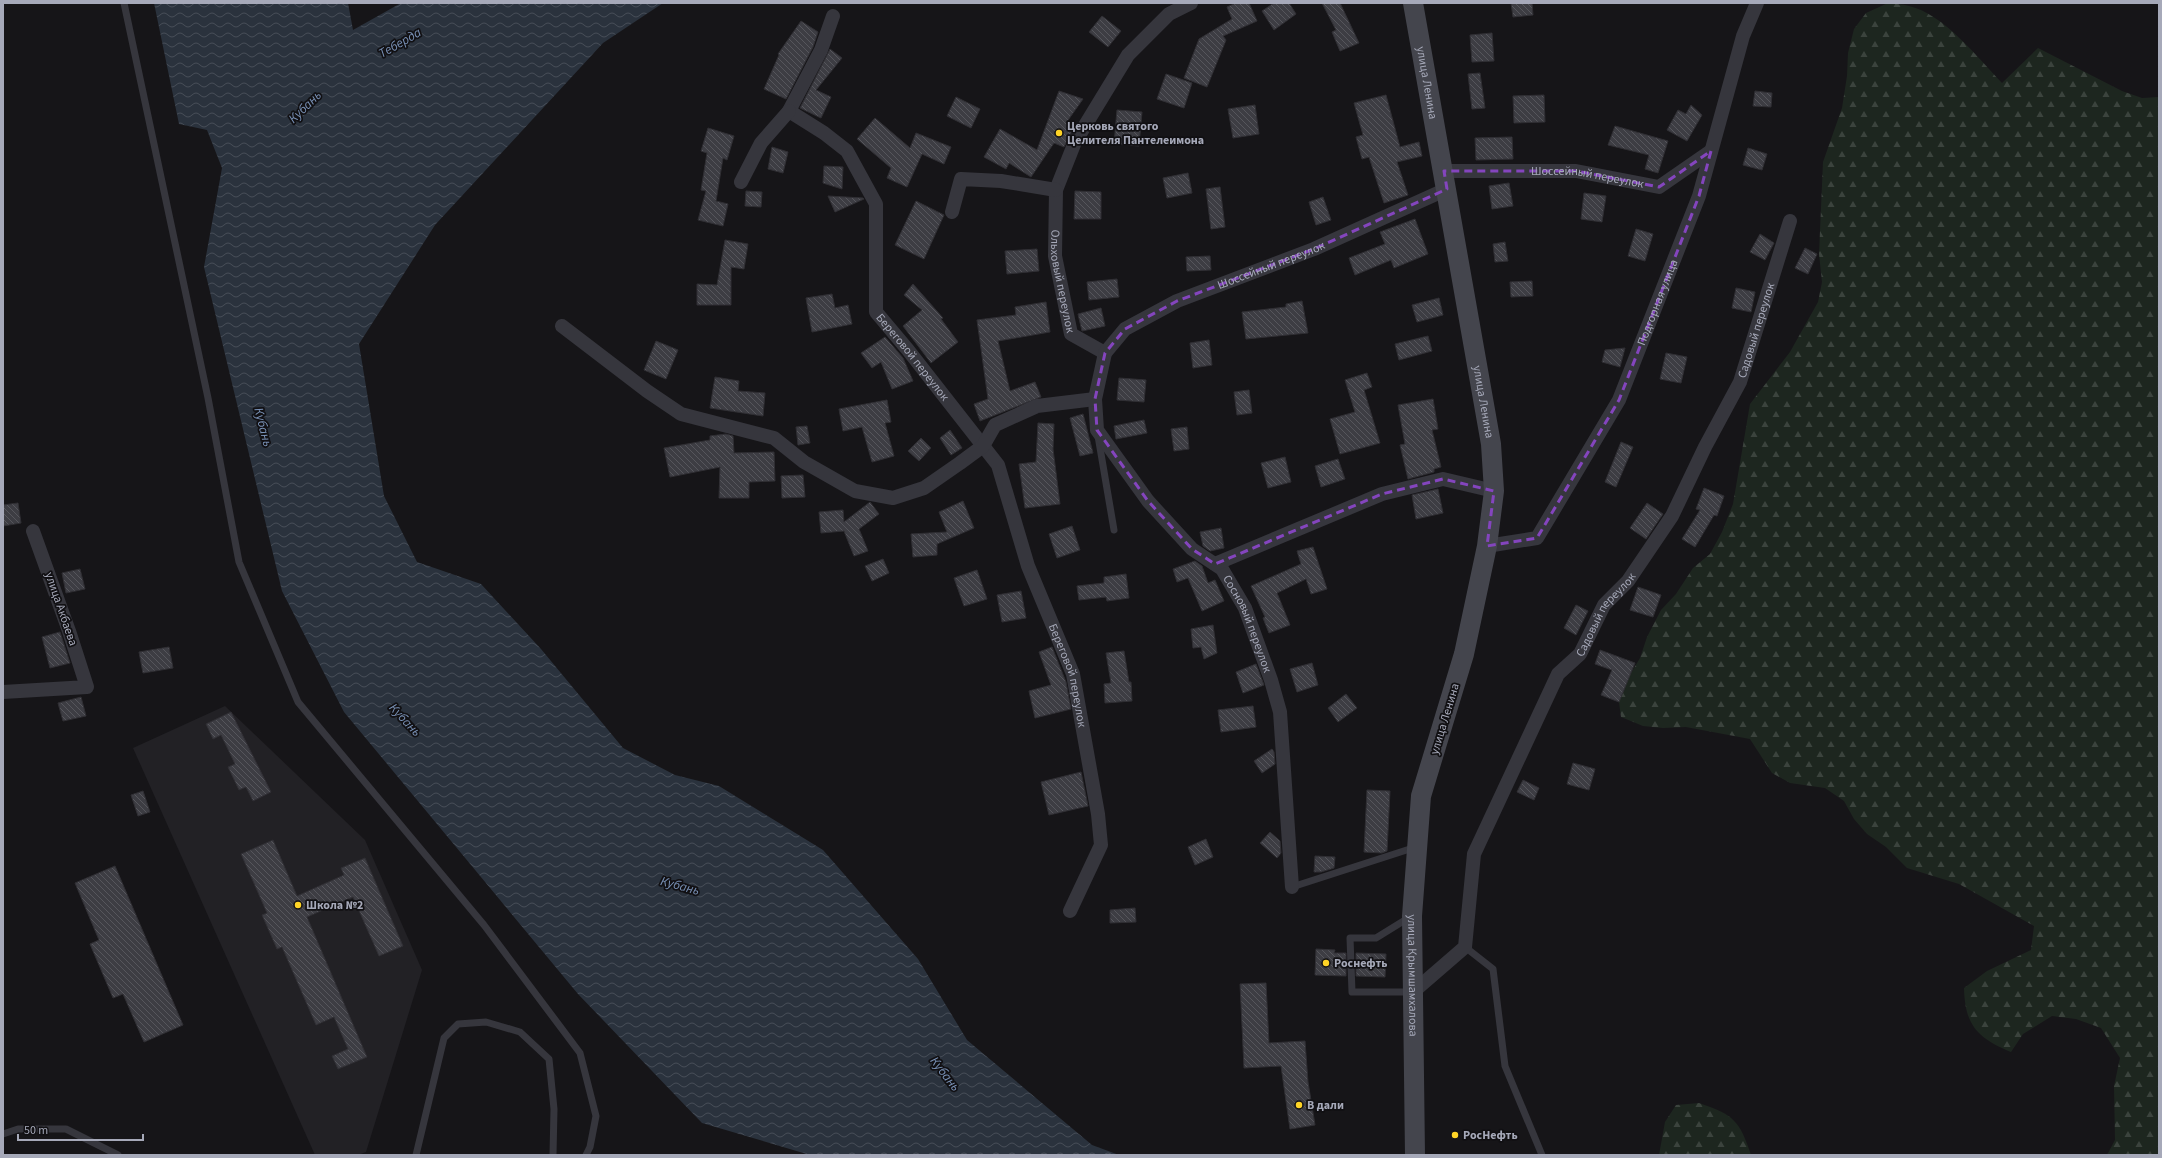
<svg xmlns="http://www.w3.org/2000/svg" width="2162" height="1158" font-family="'Source Sans 3',sans-serif">
<style>
.built{fill:#222125}
.forest{fill:url(#forest-firs)}
.water{fill:url(#water-waves)}
.building{fill:url(#building-back-hatch);stroke:#302f34}
.lines{fill:none;stroke-linecap:round;stroke-linejoin:round}
.service{stroke:#36363d;stroke-width:7}
.minor{stroke:#36363d;stroke-width:14}
.secondary{stroke:#44454d;stroke-width:20}
.marked{fill:none;stroke:#8445be;stroke-width:3;stroke-dasharray:8 5;stroke-linejoin:round}
.poi-dot{fill:#ffd426;stroke:#111013;stroke-width:1.5}
.labels{text-anchor:middle;dominant-baseline:central;stroke-width:3.5;stroke-linejoin:round;paint-order:stroke}
.street-label{font-size:12px;fill:#a6a9b9;stroke:#111013}
.poi-label{font-size:12px;font-weight:bold;fill:#a6a9b9;stroke:#111013;text-anchor:start}
.water-label{font-size:13px;font-style:italic;fill:#7a92b7;stroke:#111013}
</style>
<defs>
<pattern id="forest-firs" width="22" height="20" patternUnits="userSpaceOnUse"><rect width="22" height="20" fill="#1d261f"/><path d="M5 1l3.5 6h-7zM16 11l3.5 6h-7z" fill="#3b433d"/></pattern>
<pattern id="water-waves" width="16" height="10" patternUnits="userSpaceOnUse"><rect width="16" height="10" fill="#2a323d"/><path d="M0 5q4-4 8 0t8 0" fill="none" stroke="#464d57"/></pattern>
<pattern id="building-back-hatch" width="6" height="6" patternUnits="userSpaceOnUse"><rect width="6" height="6" fill="#3d3d43"/><path d="M-1 5l2 2M0 0l6 6M5-1l2 2" fill="none" stroke="#56565c"/></pattern>
</defs>
<rect width="100%" height="100%" fill="#161518"/>
<path class="built" d="M225,706l140,134 57,130 -56,182 -8,3h-43l-182,-407z"/>
<g class="forest">
<path d="M1888,3c7,1 14,1 21,3 35,8 69,52 93,77l36,-35 84,43 20,7 17,-1v1058h-52l8,-15 -1,-54 6,-28 -19,-30 -25,-9 -24,-3 -29,18 -12,18c-34,-14 -46,-27 -47,-64l23,-17 44,-21 3,-24 -75,-42 -52,-16 -21,-21 -19,-13 -13,-15 -10,-18 -19,-13 -35,-5 -18,-10 -22,-34 -64,-12 -23,1 -20,-2 -22,-9 -3,-22 22,-37 7,-21 14,-27 15,-16 17,-26 17,-14 12,-22 11,-28 17,-100 40,-52 28,-50 4,-20 -3,-28 4,-92 19,-54 5,-32 1,-23 6,-24 12,-16z"/>
<path d="M1699,1103c35,12 40,17 52,52h-92l6,-33 11,-17z"/>
</g>
<path class="water" d="M154,3h194l5,27 48,-27h262l-60,40 -168,182 -76,119 25,152 33,66 64,22 60,65 82,99 52,27 44,11 104,64 95,109 49,81 125,105 27,10h-309l-108,-32 -124,-129 -234,-282 -62,-121 -78,-324 18,-99 -15,-38 -28,-6z"/>
<g class="building">
<path d="M1236,3h13l8,18 -34,15 3,4 -19,47 -23,-9 15,-39 33,-20 -5,-12z"/>
<path d="M1274,3h15l7,11 -22,16 -12,-19z"/>
<path d="M1322,3h18l19,40 -19,8 -8,-19 4,-2z"/>
<path d="M1511,3h21l1,12 -20,2z"/>
<path d="M1102,16l19,15 -13,16 -19,-15z"/>
<path d="M801,21l17,11 -5,15 -27,52 -22,-10 15,-34 -1,-1z"/>
<path d="M1492,33l2,28 -22,1 -2,-27z"/>
<path d="M830,49l12,9 -26,32 15,7 -10,21 -21,-10z"/>
<path d="M1480,73l5,35 -13,1 -4,-35z"/>
<path d="M1166,74l26,9 -8,25 -27,-9z"/>
<path d="M1059,91l24,8 -17,24 9,3 -11,21 -10,-4 -23,34 -22,-14 -3,6 -22,-12 16,-28 37,21z"/>
<path d="M1755,91l17,2 -1,14 -18,-1z"/>
<path d="M1386,95l14,52 19,-5 3,14 -25,6 11,33 -24,8 -15,-46 -7,2 -6,-22 7,-2 -9,-32z"/>
<path d="M1544,95l1,27 -31,1 -1,-27z"/>
<path d="M956,97l24,12 -9,19 -24,-12z"/>
<path d="M1255,105l4,29 -26,4 -5,-29z"/>
<path d="M1691,105l11,10 -15,26 -20,-11 11,-20 8,4z"/>
<path d="M1117,110l25,2 -3,34 -25,-2z"/>
<path d="M875,118l35,30 6,-15 35,14 -7,17 -22,-10 -15,33 -20,-9 4,-10 -34,-29z"/>
<path d="M1615,126l53,15 -10,32 -13,-4 4,-14 -41,-10z"/>
<path d="M708,128l26,8 -7,24 -4,-2 -7,43 12,3 -5,22 -25,-6 8,-29 -5,-1 6,-37 -6,-2z"/>
<path d="M1512,137l1,22 -37,1 -1,-22z"/>
<path d="M772,147l16,5 -5,21 -15,-4z"/>
<path d="M1748,148l19,6 -5,16 -19,-5z"/>
<path d="M824,166l19,1 -1,22 -19,-6z"/>
<path d="M1188,173l4,20 -25,5 -4,-20z"/>
<path d="M1509,183l4,23 -21,3 -3,-23z"/>
<path d="M1220,187l5,40 -14,2 -5,-40z"/>
<path d="M746,191l16,1 -1,15 -16,-1z"/>
<path d="M1075,191l26,1v27h-27z"/>
<path d="M1584,193l22,3 -4,26 -21,-3z"/>
<path d="M828,196l35,2 1,1 -29,13z"/>
<path d="M1323,197l8,23 -15,5 -7,-23z"/>
<path d="M916,201l28,14 -20,44 -29,-14z"/>
<path d="M1415,219l13,35 -34,14 -3,-8 -36,15 -6,-17 36,-14 -5,-12z"/>
<path d="M1636,229l17,5 -8,27 -17,-5z"/>
<path d="M1760,234l14,9 -9,17 -15,-8z"/>
<path d="M725,240l23,4 -4,25 -13,-2v38h-34v-21l20,1z"/>
<path d="M1505,242l3,19 -13,1 -2,-18z"/>
<path d="M1805,248l12,6 -9,20 -13,-6z"/>
<path d="M1037,249l2,22 -32,3 -2,-23z"/>
<path d="M1210,256l1,14 -24,1 -1,-14z"/>
<path d="M1117,279l2,18 -30,3 -2,-18z"/>
<path d="M1532,281l1,15 -22,1 -1,-15z"/>
<path d="M913,284l30,34 -2,1 17,23 -27,21 -28,-37 19,-16 -18,-15z"/>
<path d="M1736,288l19,4 -4,20 -19,-4z"/>
<path d="M832,294l3,14 13,-3 4,19 -40,8 -6,-34z"/>
<path d="M1439,298l4,17 -26,7 -5,-17z"/>
<path d="M1302,301l6,32 -62,6 -4,-27 44,-5v-3z"/>
<path d="M1046,302l4,30 -52,9 12,50 25,-9 6,15 -61,24 -6,-17 14,-5 -11,-79 39,-5 -1,-8z"/>
<path d="M1101,308l4,18 -23,5 -4,-17z"/>
<path d="M1428,336l4,15 -33,9 -4,-16z"/>
<path d="M885,337l18,21 10,23 -21,8 -11,-27 -9,6 -11,-15z"/>
<path d="M1209,340l3,25 -19,3 -3,-25z"/>
<path d="M656,341l22,9 -12,29 -22,-9z"/>
<path d="M1625,348l-5,19 -18,-5 3,-12z"/>
<path d="M1666,353l21,4 -6,26 -21,-4z"/>
<path d="M1367,373l5,14 -8,3 16,53 -40,11 -10,-35 25,-7 -10,-32z"/>
<path d="M715,377l24,4 -1,10 27,2 -2,23 -53,-8z"/>
<path d="M1119,378l27,2 -2,22 -27,-2z"/>
<path d="M1249,390l3,23 -15,2 -3,-23z"/>
<path d="M1433,399l5,30 -6,1 9,37 -7,2v3l-26,7 -8,-34 5,-1 -7,-39z"/>
<path d="M887,400l4,22 -6,1 9,33 -22,6 -10,-35 -19,4 -4,-22z"/>
<path d="M1083,414l10,39 -13,3 -10,-38z"/>
<path d="M1144,420l3,13 -31,6 -2,-13z"/>
<path d="M1038,423l16,1 -1,25 7,55 -35,4 -6,-44 17,-2z"/>
<path d="M807,426l3,17 -12,2 -2,-18z"/>
<path d="M1187,427l2,22 -15,2 -3,-22z"/>
<path d="M950,430l12,18 -11,7 -11,-17z"/>
<path d="M726,434l7,2 1,17 40,-1 1,29 -26,1v16h-30l1,-31 -50,10 -6,-29 46,-8v-4z"/>
<path d="M921,438l10,10 -12,13 -11,-10z"/>
<path d="M1621,442l12,5 -17,40 -11,-5z"/>
<path d="M1285,457l6,25 -23,6 -7,-25z"/>
<path d="M1338,459l7,20 -24,8 -6,-21z"/>
<path d="M803,475l2,22 -23,1 -1,-22z"/>
<path d="M1704,488l20,8 -7,20 -3,-1 -19,32 -13,-8 18,-29 -4,-1z"/>
<path d="M1438,489l5,24 -27,6 -4,-24z"/>
<path d="M963,501l11,27 -37,16v11l-24,2 -2,-23 36,-2 -8,-20z"/>
<path d="M870,502l9,12 -20,15 9,22 -14,5 -10,-25 -23,2 -2,-21 24,-2 1,12z"/>
<path d="M18,503l3,20 -18,3v-21z"/>
<path d="M1647,503l16,11 -17,25 -16,-11z"/>
<path d="M1072,526l8,24 -23,8 -8,-24z"/>
<path d="M1221,528l3,20 -14,3 -7,-5 -3,-14z"/>
<path d="M1313,547l14,42 -16,5 -5,-15 -29,14 13,32 -21,8 -6,-15 2,-1 -14,-31 50,-22 -4,-13z"/>
<path d="M883,559l6,14 -17,8 -7,-15z"/>
<path d="M1195,561l7,5 6,17 7,-3 9,21 -22,10 -14,-33 -11,4 -4,-13z"/>
<path d="M80,569l5,20 -19,4 -4,-20z"/>
<path d="M977,570l10,29 -23,7 -10,-28z"/>
<path d="M1126,574l3,24 -22,3 -1,-4 -27,3 -2,-14 27,-3v-6z"/>
<path d="M1638,587l23,8 -8,22 -23,-7z"/>
<path d="M1021,591l5,27 -24,4 -5,-27z"/>
<path d="M1576,605l12,6 -12,24 -12,-7z"/>
<path d="M1213,625l4,28 -13,6 -3,-12 -8,1 -2,-19z"/>
<path d="M60,632l10,31 -20,5 -8,-31z"/>
<path d="M169,647l4,21 -30,5 -4,-21z"/>
<path d="M1052,647l14,35 5,27 -36,9 -6,-27 22,-6 -12,-33z"/>
<path d="M1600,650l35,13 -16,39 -18,-7 11,-25 -17,-6z"/>
<path d="M1124,651l5,31h2l1,19 -27,2 -1,-19 7,-1 -5,-30z"/>
<path d="M1312,663l6,22 -21,7 -7,-23z"/>
<path d="M1256,664l8,21 -21,8 -7,-21z"/>
<path d="M1346,694l11,14 -19,14 -10,-14z"/>
<path d="M81,697l5,19 -23,5 -5,-18z"/>
<path d="M1253,706l3,21 -35,5 -3,-22z"/>
<path d="M231,712l40,80 -18,9 -7,-14 -7,3 -11,-23 7,-3 -14,-29 -8,4 -7,-15z"/>
<path d="M1272,749l2,3 1,12 -13,9 -8,-12z"/>
<path d="M1573,763l22,6 -6,21 -22,-6z"/>
<path d="M1081,772l7,34 -39,9 -8,-33z"/>
<path d="M1523,780l16,8 -5,12 -17,-8z"/>
<path d="M1367,790l23,1 -3,60 -5,2 -18,-1z"/>
<path d="M143,791l7,21 -12,4 -7,-21z"/>
<path d="M1270,832l10,9 1,12 -4,5 -17,-15z"/>
<path d="M1206,839l7,18 -18,8 -7,-18z"/>
<path d="M273,840l24,56 47,-21 -3,-7 24,-10 38,88 -24,10 -26,-59 -46,20 60,140 -29,12 -6,-13 16,-7 -14,-32 -18,8 -34,-78 -5,2 -15,-34 5,-2 -26,-59z"/>
<path d="M1315,856l20,1 -1,11 -13,4h-7z"/>
<path d="M115,866l68,159 -39,17 -21,-48 -10,4 -23,-54 9,-4 -24,-57z"/>
<path d="M1135,908l1,14 -26,1v-13z"/>
<path d="M1316,949l19,1 -1,3h12v23l-31,-1z"/>
<path d="M1356,953l30,1 -1,23 -29,-1z"/>
<path d="M1266,983l3,60 36,-2 3,41 7,43 -25,4 -9,-63 -37,2 -4,-84z"/>
</g>
<g class="lines">
<g class="service">
<path d="M124,3l84,395 31,164 59,140 186,223 96,128 16,63 -6,31 -4,8"/>
<path d="M1098,436l16,94"/>
<path d="M1292,887l124,-40"/>
<path d="M1410,917l-34,21h-26l2,54h60"/>
<path d="M1465,947l28,22 12,97 37,89"/>
<path d="M3,1134l15,-5h48l52,26"/>
<path d="M416,1155l28,-117 14,-14 28,-2 34,10 29,27 5,50 -1,46"/>
</g>
<g class="minor">
<path id="s1" d="M1191,3l-22,11 -41,41 -53,87 -19,48 -1,66 16,78 34,19 -10,46 2,31 51,71 44,48 30,20 23,39 26,72 9,32 12,175"/>
<path id="s2" d="M833,16l-12,34 -32,61 35,22 23,18 29,53v108l32,38 90,115 30,101 45,108 25,140 3,31 -31,66"/>
<path id="s3" d="M1444,171h132l83,16 52,-36"/>
<path d="M741,182l20,-39 28,-32"/>
<path d="M952,212l9,-33 40,2 55,9"/>
<path d="M562,326l85,65 34,23 93,24 30,24 51,29 38,7 31,-10 36,-25 23,-17 12,-21 42,-19 58,-7"/>
<path id="s4" d="M1105,353l20,-24 52,-28 137,-52 133,-60"/>
<path id="s5" d="M1487,546l50,-8 82,-138 80,-204 44,-160 14,-33"/>
<path d="M1215,564l167,-70 61,-15 51,12"/>
<path d="M3,692l84,-5 -18,-56 -36,-100"/>
<path id="s6" d="M1413,992l52,-45 9,-93 84,-180 22,-20 24,-49 24,-24 44,-65 33,-69 35,-65 50,-161"/>
</g>
<path class="secondary" id="s7" d="M1413,3l78,441 3,47 -7,55 -23,108 -43,142 -9,120 3,239"/>
</g>
<path class="marked" d="M1711,151l-12,45 -80,204 -82,138 -50,8 7,-55 -51,-12 -61,15 -167,70 -23,-15 -44,-48 -51,-71 -2,-31 10,-46 20,-24 52,-28 137,-52 133,-60 -3,-18h132l83,16z"/>
<g class="poi-dot">
<circle cx="1059" cy="133" r="4"/>
<circle cx="298" cy="905" r="4"/>
<circle cx="1326" cy="963" r="4"/>
<circle cx="1299" cy="1105" r="4"/>
<circle cx="1455" cy="1135" r="4"/>
</g>
<g class="labels">
<g class="street-label">
<text stroke="none"><textPath href="#s7" startOffset="81">улица Ленина</textPath></text>
<text stroke="none"><textPath href="#s3" startOffset="144">Шоссейный переулок</textPath></text>
<text stroke="none"><textPath href="#s4" startOffset="191">Шоссейный переулок</textPath></text>
<text stroke="none"><textPath href="#s1" startOffset="328">Ольховый переулок</textPath></text>
<text stroke="none"><textPath href="#s5" startOffset="316">Подгорная улица</textPath></text>
<text stroke="none"><textPath href="#s6" startOffset="762">Садовый переулок</textPath></text>
<text stroke="none"><textPath href="#s2" startOffset="402">Береговой переулок</textPath></text>
<text stroke="none"><textPath href="#s7" startOffset="405">улица Ленина</textPath></text>
<text transform="translate(61 609) rotate(71)">улица Акбаева</text>
<text stroke="none"><textPath href="#s6" startOffset="438">Садовый переулок</textPath></text>
<text stroke="none"><textPath href="#s1" startOffset="748">Сосновый переулок</textPath></text>
<text stroke="none"><textPath href="#s2" startOffset="762">Береговой переулок</textPath></text>
<text transform="translate(1445 719) rotate(-73)">улица Ленина</text>
<text stroke="none"><textPath href="#s7" startOffset="989">улица Крымшамхалова</textPath></text>
</g>
<g class="poi-label">
<text x="1067" y="126">Церковь святого<tspan x="1067" dy="14">Целителя Пантелеимона</tspan></text>
<text x="306" y="905">Школа №2</text>
<text x="1334" y="963">Роснефть</text>
<text x="1307" y="1105">В дали</text>
<text x="1463" y="1135">РосНефть</text>
</g>
<g class="water-label">
<text transform="translate(400 43) rotate(-30)">Теберда</text>
<text transform="translate(305 107) rotate(-44)">Кубань</text>
<text transform="translate(263 427) rotate(76)">Кубань</text>
<text transform="translate(405 720) rotate(47)">Кубань</text>
<text transform="translate(680 886) rotate(15)">Кубань</text>
<text transform="translate(945 1074) rotate(52)">Кубань</text>
</g>
</g>
<rect width="2162" height="1158" fill="none" stroke="#a6a9b9" stroke-width="8"/>
<path d="M18 1134v6h125v-6" fill="none" stroke="#a6a9b9" stroke-width="2"/>
<text x="24" y="1134" font-size="12" fill="#a6a9b9" stroke="#111013" stroke-width="3" paint-order="stroke">50 m</text>
</svg>
